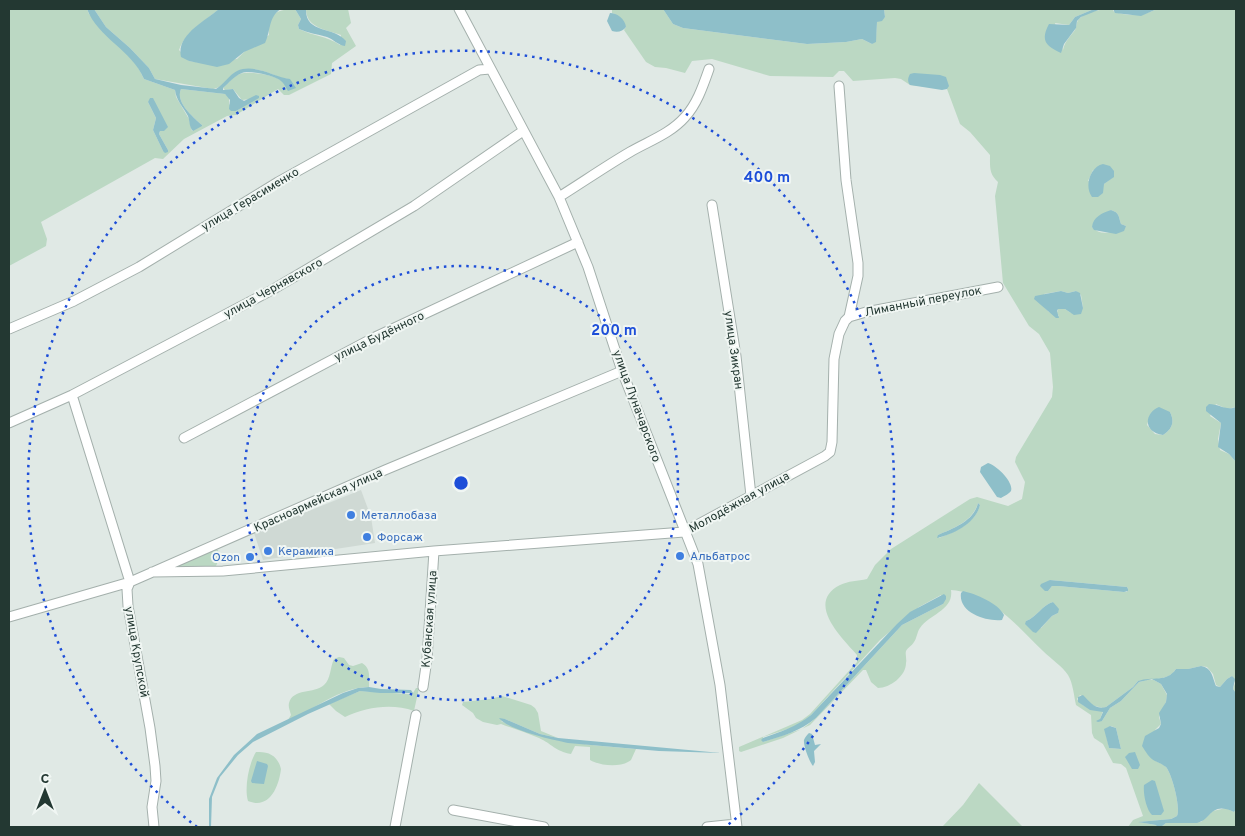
<svg xmlns="http://www.w3.org/2000/svg" width="1245" height="836" viewBox="0 0 1245 836" font-family="Overpass,sans-serif">
  <style>
    .built { fill: #cfd9d4 }
    .green { fill: #bbd8c3; fill-rule: evenodd }
    .water { fill: #8ebfc9 }
    .lines { fill: none; stroke-linecap: round; stroke-linejoin: round }
    .street-casing { stroke: #a4b0ac; stroke-width: 11 }
    .street { stroke: #fff; stroke-width: 9 }
    .ring { fill: none; stroke: #1d4ed8; stroke-width: 2.5; stroke-dasharray: 2.5 5 }
    .shop-dot { fill: #3f7fe0; stroke: #f0f6f3; stroke-width: 2 }
    .labels { text-anchor: middle; stroke-width: 4; stroke-linejoin: round; paint-order: stroke }
    .street-label { font-size: 12px; fill: #233832; stroke: #f0f6f3 }
    .shop-label { font-size: 12px; fill: #366cbe; stroke: #f0f6f3; text-anchor: start }
    .centre { fill: #1d4ed8; stroke: #f0f6f3; stroke-width: 2.5 }
    .ring-label { font-size: 15px; text-anchor: middle; font-weight: bold; fill: #1d4ed8; stroke: #f0f6f3; stroke-width: 4; stroke-linejoin: round; paint-order: stroke }
  </style>
  <rect width="100%" height="100%" fill="#e0e9e5"/>
  <path class="built" d="M361,490L371,517L375,543L263,560L254,533Z"/>
  <path class="green" d="M9,9H87L89,14L137,65L144,79L175,90L176,97L189,119L192,131L202,125C193,117 175,102 181,89L225,94L229,97V104L236,111L242,107L250,99L242,100L233,89L225,90L223,88C239,72 239,71 262,74C269,75 276,77 282,81L288,78L284,79C269,73 246,62 232,75C226,81 221,88 213,89L155,79L149,68L130,48L106,27L94,9H219C204,22 186,31 179,50L189,61L202,63L237,59L244,52L269,35C267,14 277,9 295,9L301,19L298,25L299,29C313,36 327,36 340,45L341,35C327,30 306,28 306,9H348L351,23L346,28L356,46L332,63L331,74L289,95H284L278,89L236,115L227,116L184,139L163,159L155,158L41,222L47,239L46,246L9,266ZM153,99C157,109 164,125 159,134L168,150L163,151L153,130L156,118L148,102Z
    M612,9H663L673,24L683,28L807,44L846,42L862,39L872,44L876,38L877,22L885,17L884,9H1094L1075,17L1069,25L1055,23L1063,50C1065,41 1070,37 1075,30C1077,26 1076,22 1079,19C1087,11 1103,9 1113,9V11C1127,17 1144,16 1157,9H1236V407L1227,409L1216,404L1210,416L1221,423L1218,439L1220,450L1229,454L1236,462V693L1233,689L1235,683L1232,676L1227,679L1220,687L1216,685L1213,674L1207,667L1201,666L1188,669H1176C1168,681 1152,679 1138,681L1133,687L1106,707L1103,708L1091,705L1087,700L1080,695L1077,699C1084,709 1092,708 1103,711L1100,719L1102,721L1110,708L1121,701L1139,682L1152,679L1161,684L1167,695L1166,702L1159,717L1161,724L1155,730L1156,761C1159,763 1163,764 1166,767C1172,774 1181,808 1177,816L1171,819L1139,822L1156,825L1157,827H1128L1133,820L1143,816L1126,768L1121,764L1113,763L1103,744L1094,738L1092,733L1091,715L1076,705C1074,696 1073,683 1068,675C1062,666 1051,659 1043,651C1016,625 991,593 951,590C954,610 930,614 920,628C917,632 917,638 914,642C912,646 908,647 906,651C905,655 907,659 906,663C906,676 890,688 878,688L871,682L866,670H863L810,725L783,738L741,752L739,751V747L802,720L810,714L857,662V655C842,638 805,603 840,585C848,581 858,581 867,579L875,565L891,549L970,499L977,497L1008,506L1022,499L1025,482L1015,462L1016,457L1052,397L1053,387L1050,353L1039,334L1029,326L1003,283L995,196L998,182C989,174 990,167 990,155L970,132L960,124L947,89L910,85L901,79L895,78L853,81L844,71H839L833,77L770,76L712,59L692,61L685,73L666,68L655,67L646,62L624,30L626,27L615,14L612,13ZM1093,170L1113,177L1104,184L1088,181ZM1111,210C1120,213 1118,216 1121,224L1126,226C1114,231 1102,238 1092,227ZM1061,291L1068,293L1076,291L1081,295L1083,308L1071,313L1065,309H1058L1057,313L1059,316L1049,312L1044,307V294ZM1170,412C1175,422 1172,429 1163,435L1155,434L1147,425L1150,415ZM978,503L980,505C975,524 956,531 939,538L938,535C954,528 973,521 978,503ZM1050,580L1127,587L1128,589L1127,592H1124L1058,586H1052L1048,591ZM941,595L943,604L902,625L816,718L802,729L763,742V737L791,728L802,723L811,715L880,640L919,607ZM1053,602L1058,613L1052,616L1041,628L1026,621C1037,617 1042,605 1053,602ZM1111,726L1116,728L1121,749L1109,748L1105,729Z
    M213,549L218,550L220,557L216,566L174,568V566Z
    M339,657L344,658L349,665L353,666L362,663C371,668 369,677 369,687C340,687 314,710 288,720L291,715C290,711 288,707 289,703C293,688 314,694 324,685C331,679 330,667 334,659Z
    M416,688H419L414,711C392,703 366,707 345,717L336,711L329,704L360,691L409,694L413,693Z
    M502,696L531,705L535,708L538,713L541,731L558,738L540,734L505,719L501,721C547,742 586,745 636,749L631,760C622,768 600,766 590,760V747L575,746L571,754C555,751 552,744 539,738C527,733 514,729 501,724L497,725L483,722L476,718L473,713L462,705L463,702L490,699Z
    M256,752C269,751 278,756 281,769C279,786 270,810 248,801C244,788 249,763 256,752Z
    M979,783L1023,827H942L963,805Z
    M1226,808L1234,812L1236,809V827H1161L1166,823L1201,822L1213,811Z"/>
  <path class="water" d="M87,9H94L106,27L130,48L149,68L155,79L181,85L216,89C224,84 229,75 237,71C254,63 274,77 290,79L296,88L288,91C286,88 284,83 281,81C275,75 249,70 242,73C234,76 229,83 223,88V90L233,89L239,98L244,101L256,95L259,96V98L236,111H231L229,109L230,100L225,94L181,89C175,102 193,117 202,125V126L193,131C189,127 190,122 188,116C183,107 176,100 175,90L144,79C132,50 98,38 87,9Z
    M219,9H281C268,17 271,31 265,43L244,52L229,64L217,67L189,61L181,57C176,35 205,21 219,9Z
    M295,9H306C305,34 334,26 346,41L345,46C338,45 333,39 327,37C317,34 308,33 299,29L298,25L301,19Z
    M663,9H884L885,17L882,21L877,22L876,42L872,44L862,39L846,42L807,44L683,28L673,24Z
    M1094,9H1101L1081,17L1077,21L1076,28L1064,44L1061,53C1046,46 1040,41 1049,24L1069,25L1075,17Z
    M1113,9H1157L1141,16L1115,13Z
    M610,13C617,13 625,19 626,27C623,31 618,33 612,31L607,21Z
    M914,73L940,75L946,77L949,86L947,89L942,90L910,85C907,81 908,78 910,74Z
    M150,98H153L168,127L164,131H160L159,134L168,150V152L165,153L163,151L153,130L156,118L148,102Z
    M1103,164L1110,166L1114,171V177L1104,184L1103,193L1098,197H1092C1084,186 1090,167 1103,164Z
    M1111,210C1120,213 1118,216 1121,224L1126,226L1124,231L1116,234L1094,230L1092,227C1093,217 1102,213 1111,210Z
    M1061,291L1068,293L1076,291L1080,293L1083,308L1081,314L1074,315L1065,309H1058L1057,311L1059,318H1056L1034,299L1035,296Z
    M1209,404C1219,404 1226,411 1236,407V462L1229,454L1218,447L1221,423L1206,411V407Z
    M1159,407L1170,412C1175,422 1172,429 1163,435C1144,433 1143,414 1159,407Z
    M988,463C996,465 1014,482 1011,491C1009,494 1004,496 1001,498L997,497L980,472L981,467Z
    M978,503L980,505C976,523 954,534 937,538L938,535C954,528 974,521 978,503Z
    M1050,580L1127,587L1128,589V591L1124,592L1058,586H1052L1048,591H1045L1040,586L1041,584Z
    M963,591C976,594 998,603 1004,615L1002,620C987,622 958,613 961,593Z
    M944,594L946,596V599L943,604L902,625L816,718C800,731 783,736 763,742L761,740L763,738C780,732 796,727 811,715L897,624L910,612Z
    M1053,602L1059,609L1058,613L1052,616L1036,633L1033,632L1025,624L1026,621C1037,617 1042,605 1053,602Z
    M1201,666C1212,668 1212,676 1216,686L1220,687L1227,679L1232,676L1235,679L1233,689L1236,693V809L1234,812C1210,801 1212,820 1197,823H1166L1161,827H1157L1156,825L1138,822L1171,819L1177,816C1181,808 1172,774 1166,767C1162,764 1159,763 1155,761C1149,758 1146,752 1142,746L1145,736L1159,728L1161,724L1159,713L1166,702L1167,694L1161,684L1152,679L1139,682L1121,701L1110,708L1102,721L1098,722L1096,721L1100,719L1103,712L1090,710L1078,702V697L1083,695C1090,702 1095,710 1106,707L1133,687L1138,681C1153,676 1166,683 1176,669H1188Z
    M369,687L381,689L411,690L413,693H380L360,691L308,714L253,742L238,755L220,777L212,797L211,827H209V799L217,778L234,755L257,734L343,693L358,688Z
    M499,718L505,719L540,734L558,738L721,753L659,751L568,743C553,740 508,730 499,718Z
    M1110,726L1116,728L1121,749L1109,748L1104,729Z
    M809,733L812,734L815,745L821,744L814,751L815,762L813,766C810,763 803,745 804,740C805,737 807,735 809,733Z
    M1135,752L1140,765L1138,769H1132L1125,757L1129,753Z
    M257,761L267,764L268,766L264,784L252,783L251,781Z
    M1152,780L1155,781L1164,811L1161,815H1152C1146,809 1143,793 1144,785Z"/>
  <g class="lines">
    <defs>
      <path id="street" d="M459,9L559,197L588,267L622,371L698,564L720,685L737,827
        M559,197C583,182 606,166 630,152C649,141 670,134 685,117C697,104 703,86 709,69
        M712,205L736,356L751,496
        M849,317L866,312L998,287
        M9,329L74,301L139,267L278,182L479,70L490,69
        M72,395L130,582L127,589L128,606L150,728L155,766L156,781L152,807L154,827
        M9,423L72,395L272,290L414,206L523,131
        M184,438L375,337L578,242
        M152,572L223,571L434,551L684,532L825,456L830,452L832,442L834,359L839,334L845,321L849,317L858,276V263L846,180L839,86
        M9,617L130,582L385,470L622,371
        M423,687L427,659L434,551
        M453,810L544,827
        M395,827L416,715
        M707,827L736,824"/>
    </defs>
    <use href="#street" class="street-casing"/>
    <use href="#street" class="street"/>
  </g>
  <g class="ring">
    <circle cx="461" cy="483" r="217"/>
    <path d="M197 827A433 433 0 1 1 725 827"/>
  </g>
  <g class="shop-dot">
    <circle cx="351" cy="515" r="5"/>
    <circle cx="367" cy="537" r="5"/>
    <circle cx="268" cy="551" r="5"/>
    <circle cx="680" cy="556" r="5"/>
    <circle cx="250" cy="557" r="5"/>
  </g>
  <g class="labels">
    <g class="street-label">
      <text transform="translate(250 199) rotate(-31)" y="4">улица Герасименко</text>
      <text transform="translate(273 288) rotate(-29)" y="4">улица Чернявского</text>
      <text transform="translate(923 301) rotate(-11)" y="4">Лиманный переулок</text>
      <text transform="translate(379 336) rotate(-26)" y="4">улица Будённого</text>
      <text transform="translate(734 350) rotate(82)" y="4">улица Зикран</text>
      <text transform="translate(637 406) rotate(70)" y="4">улица Луначарского</text>
      <text transform="translate(318 500) rotate(-24)" y="4">Красноармейская улица</text>
      <text transform="translate(739 502) rotate(-29)" y="4">Молодёжная улица</text>
      <text transform="translate(429 619) rotate(-86)" y="4">Кубанская улица</text>
      <text transform="translate(137 652) rotate(80)" y="4">улица Крупской</text>
    </g>
    <g class="shop-label">
      <text x="361" y="519">Металлобаза</text>
      <text x="377" y="541">Форсаж</text>
      <text x="278" y="555">Керамика</text>
      <text x="690" y="560">Альбатрос</text>
      <text x="240" y="561" text-anchor="end">Ozon</text>
    </g>
  </g>
  <circle cx="461" cy="483" r="8" class="centre"/>
  <g class="ring-label">
    <text x="767" y="182">400 m</text>
    <text x="614" y="335">200 m</text>
  </g>
  <rect width="1245" height="836" fill="none" stroke="#233832" stroke-width="20"/>
  <g transform="translate(45 791)" stroke="#f0f6f3" stroke-width="4" paint-order="stroke">
  <path d="M0-4L9 19L0 12L-9 19Z" fill="#233832"/>
  <text y="-8" font-size="14" font-weight="bold" text-anchor="middle" fill="#233832">С</text>
  </g>
</svg>
